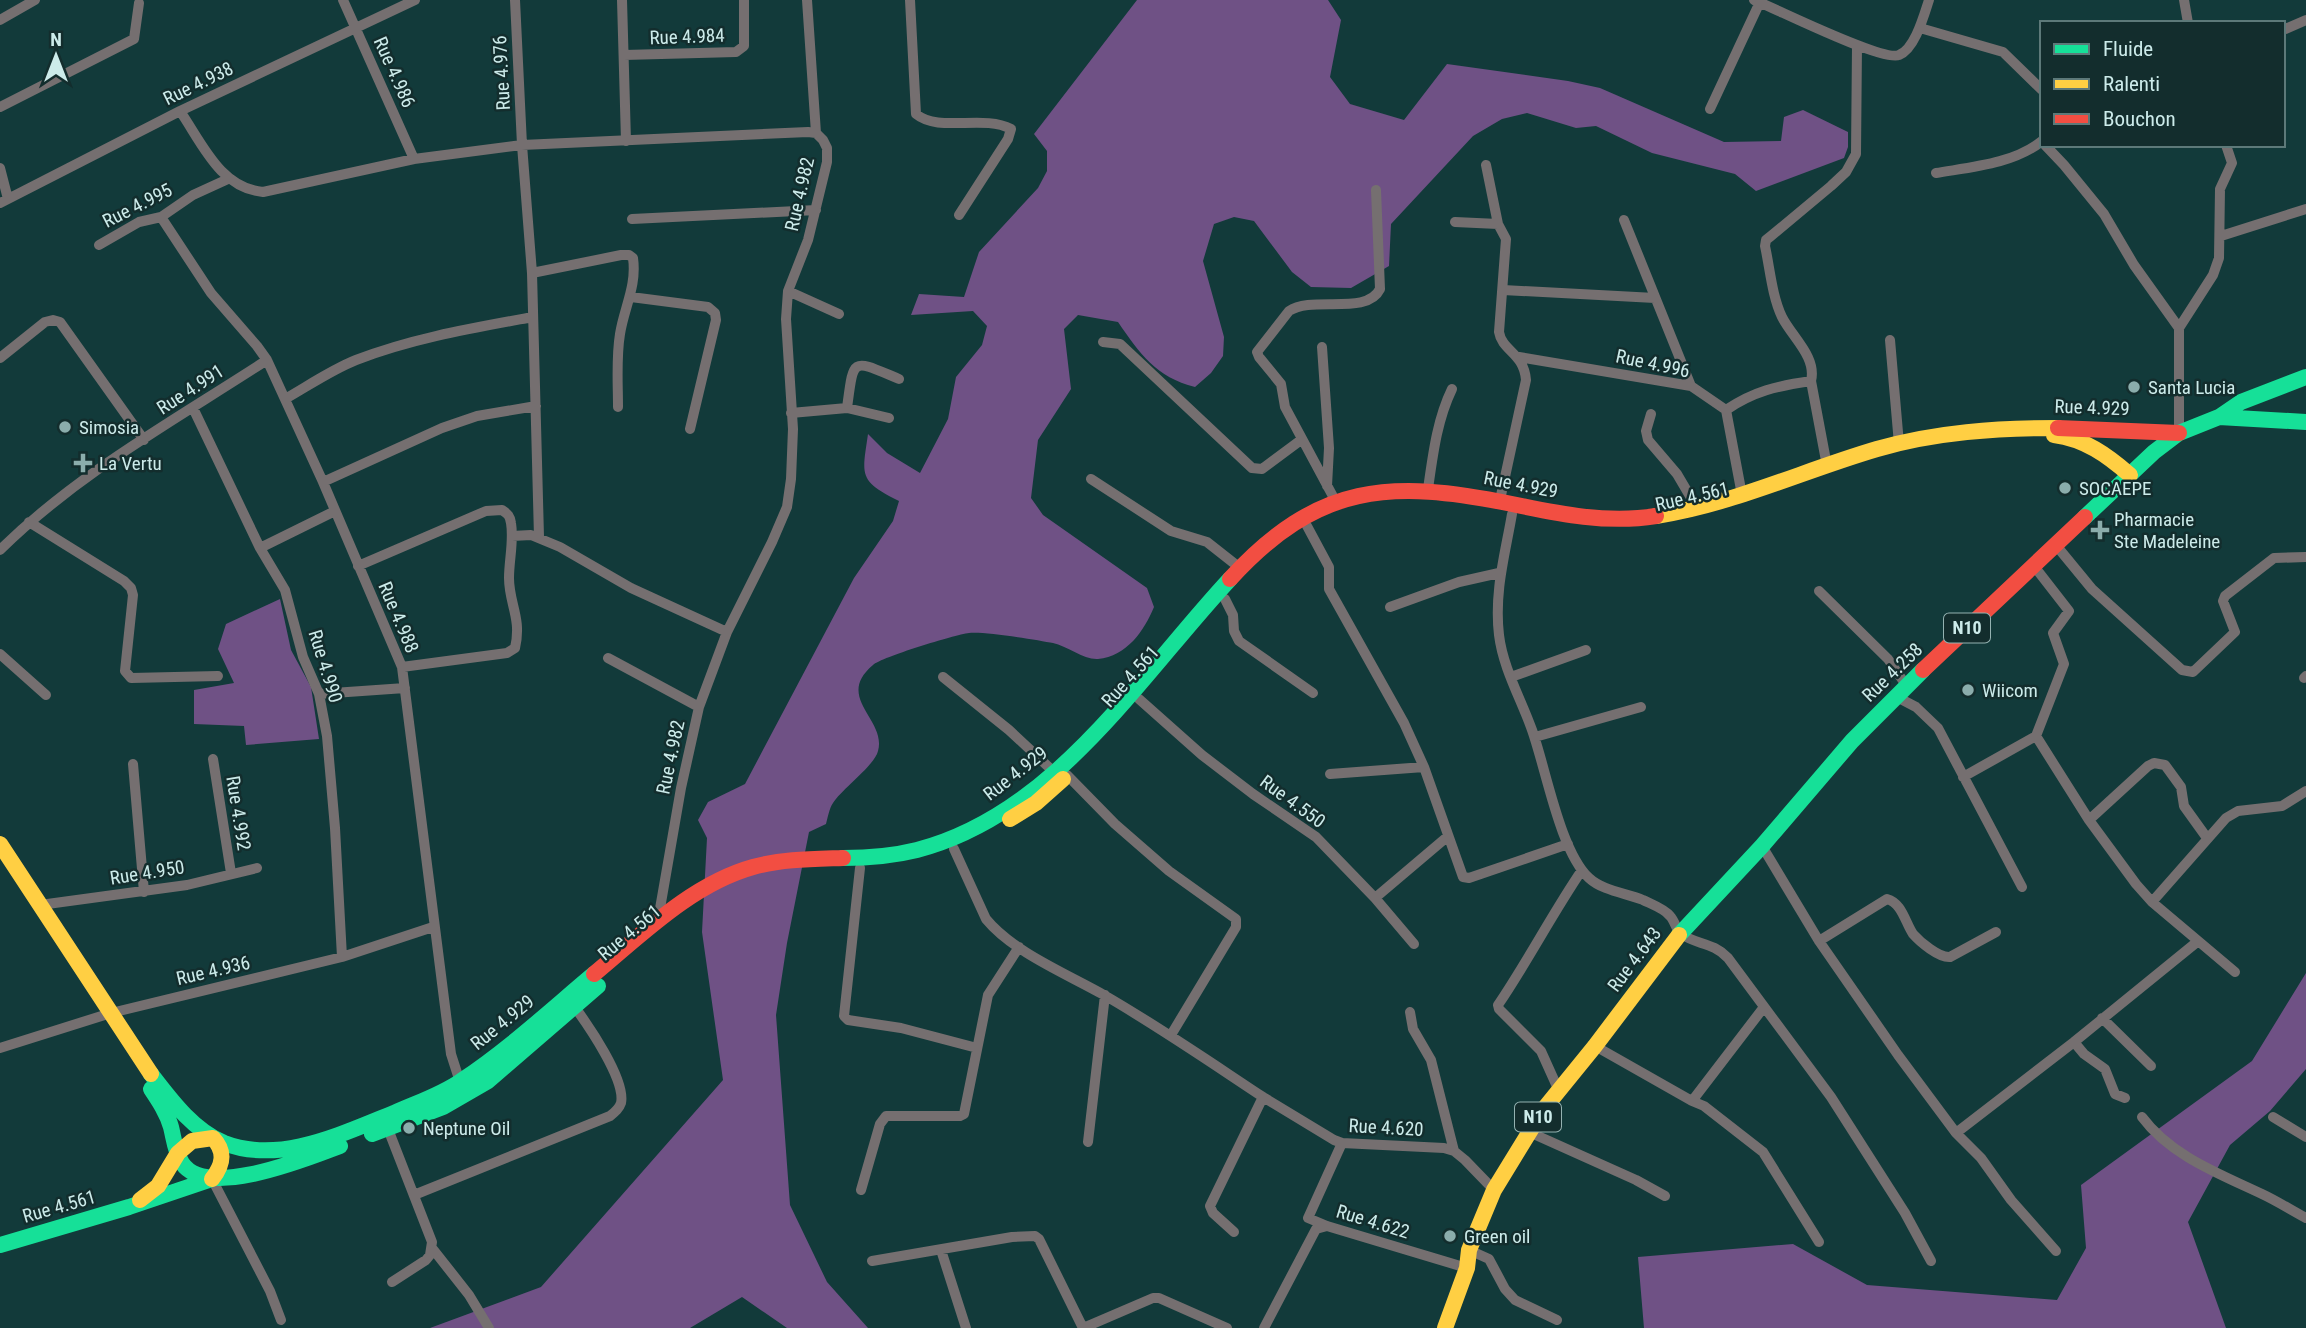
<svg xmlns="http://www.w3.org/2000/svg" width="2306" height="1328" viewBox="0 0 2306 1328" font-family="'Roboto Condensed',sans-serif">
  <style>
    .green { fill: #6f5185 }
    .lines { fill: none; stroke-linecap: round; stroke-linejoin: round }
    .street { stroke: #756f70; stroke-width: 10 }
    .fast { stroke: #16e098; stroke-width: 16 }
    .slow { stroke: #ffcf43; stroke-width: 16 }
    .jam { stroke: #f24e42; stroke-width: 16 }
    .poi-dot { fill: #8badac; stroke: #132d2d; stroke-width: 2.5 }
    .labels { text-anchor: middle; stroke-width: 5; stroke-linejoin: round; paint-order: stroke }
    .shield { fill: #132d2d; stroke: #94b2b1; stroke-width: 2 }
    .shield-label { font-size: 18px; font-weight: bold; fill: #ccebea }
    .street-label { font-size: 19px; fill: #ccebea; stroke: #132d2d }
    .poi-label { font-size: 19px; fill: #ccebea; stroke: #132d2d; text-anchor: start }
  </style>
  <rect width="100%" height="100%" fill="#123a3a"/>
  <path class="green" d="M1137,0H1328L1341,20L1330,77L1350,104L1404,120L1447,64L1568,81L1600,88L1724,142L1781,141L1784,117L1803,110L1848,132V147L1844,158L1756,191L1735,174L1652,153L1596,126L1576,128L1527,113L1502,119L1473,136L1391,224L1389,266L1351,288L1311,287L1292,272L1254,221L1234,217L1214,224L1203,261L1224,337L1223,356L1211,373L1195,387C1156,377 1140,354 1118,322L1078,315L1064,329L1071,389L1038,440L1031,498L1043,515L1147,588L1154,607C1144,631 1127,656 1098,659C1084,660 1067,646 1053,643C1038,640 982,631 969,633C954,635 882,657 873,665C834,698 887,719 878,751C875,765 842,789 833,803C829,809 828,817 826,824L809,832L787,943L776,1015L790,1205L827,1282L868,1328H787L742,1297L690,1328H430L541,1287L723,1080L702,932L707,838L698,820L708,802L745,784L854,578L893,521L899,501C858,480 862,476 868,434L887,453L920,473L948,419L956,377L982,345L987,326L973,311L911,315L919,294L964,297L979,252L1038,188L1047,171V151L1034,134Z
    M280,599L291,650L311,687L319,739L246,745L244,726L194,724V690L234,683L218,649L226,624Z
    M2306,973V1069L2270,1111L2230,1145L2188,1222L2226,1328H1644L1638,1257L1793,1244L1867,1285L2057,1300L2086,1248L2081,1185L2252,1061Z"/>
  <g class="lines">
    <path class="street" d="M343,0L414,159
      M515,0L522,145L532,273L539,537
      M622,0L626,141
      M807,0L816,133
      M910,0L916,114C939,133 983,114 1011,129L1008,139L959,215
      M1754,0C1777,9 1882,62 1899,55C1915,49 1924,15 1929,0
      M2184,0L2188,23
      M0,20L35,0
      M1920,28L2003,52L2042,90
      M2283,30L2306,20
      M624,55L736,52L744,46V0
      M0,107L130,41L134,39L139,3
      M1710,109L1760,2
      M180,111C202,143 220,188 263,192L414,159L522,145L808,132L816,133L823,140L827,148V162L808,240L788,291L786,319L793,429L791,479L787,507L772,542L727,632L699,707L681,788L658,920
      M2045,145L2064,165L2104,214L2134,265L2179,328
      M1486,165L1498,224
      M0,168L8,199
      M1936,173C1971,167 2013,164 2042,141
      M0,203L180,111L415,0
      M161,217L211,293L257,346L267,360L323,482L402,667L451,1054L460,1082
      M632,219L816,210
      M1624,220L1691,386
      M1455,222L1498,224L1506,239L1499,332C1502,351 1524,353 1526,380L1500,500
      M2221,236L2306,209
      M99,245L139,222L161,217L193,195L228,179
      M532,273L621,255H629L633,258C637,286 624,308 620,334C616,358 618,383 618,407
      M1503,290L1655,298
      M788,291L839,314
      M631,297L708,307L715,313L716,320L690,429
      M1890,340L1899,444
      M1103,342L1120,344L1252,468L1262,469L1301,440
      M1322,347L1329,448L1327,486
      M1519,357L1691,386L1726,410C1754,391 1777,386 1811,381
      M0,358L45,322L53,320L60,322L144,440
      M285,399C308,386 331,370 356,360C413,338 473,328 533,317
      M193,408L260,548L285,590L303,657L319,694L327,736L335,828L342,957
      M847,408C854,356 851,359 899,379
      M1726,410L1742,495
      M791,413L847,408L889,418
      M1651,414L1646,431L1648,440L1677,474L1697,508
      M2179,433V328L2213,275L2219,258L2220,189L2232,163L2226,145
      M1827,466L1811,381C1817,357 1792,337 1782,317C1772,296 1770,269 1765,246L1766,240L1771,236L1831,186L1846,172L1856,154L1857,45
      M1091,479L1171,531L1207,542L1240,568
      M323,482L442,428L477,416L536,406
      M1428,489C1433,454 1437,420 1452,389
      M1336,502L1285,407L1281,384L1259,357L1257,352L1289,311C1312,295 1367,316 1380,289L1376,190
      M1512,514C1505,555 1494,592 1499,635C1503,668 1521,699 1532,730C1546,769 1560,851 1589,878C1603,891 1626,893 1643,900C1651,904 1665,909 1670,916C1675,921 1676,930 1681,934C1697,945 1713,942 1728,958L1831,1097L1905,1213L1931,1261
      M29,522L124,581L131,588L133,595L125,671L131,678L218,676
      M1307,526L1329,567V589L1404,723L1424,767L1463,877L1469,878L1568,844
      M512,536L531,535L560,547L631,588L727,632
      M2055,544L2092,589L2182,670L2193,672L2235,632L2223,601L2225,596L2274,558L2306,557
      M260,548L335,511
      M0,550C78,473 175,420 267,360
      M358,566L486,511L502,510C508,514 510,516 511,523C514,541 509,560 509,578C509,604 522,618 515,648L507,653L402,667
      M2034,566L2069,611L2053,633L2064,664L2036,736
      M1819,591L1888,659L1906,685
      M1225,599L1233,615L1234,631L1239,641L1313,693
      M1390,607L1459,582L1499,573
      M0,654L46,695
      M608,658L699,707
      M943,677L1009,730L1054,772
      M1511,677L1586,650
      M2304,678L2306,676
      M319,694L405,688
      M1895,696L1916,707L1938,728L2022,887
      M1139,699L1202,755L1253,794L1316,837L1375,898L1414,944
      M1535,737L1641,707
      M213,759L231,873
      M133,764L144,892
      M1330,774L1424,767
      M1067,775L1115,824L1169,871L1236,919V927L1171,1035
      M1963,777L2036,736L2089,820L2136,884L2152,902L2235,972
      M2089,820L2148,766L2154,763L2165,765L2181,787L2184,806L2207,838
      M1762,846L1819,941L1898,1055L1956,1133L1981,1158L2011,1200L2056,1251
      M954,849L986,919C1013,952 1067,974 1104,995C1158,1026 1210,1062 1263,1097
      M860,868L844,1016L848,1020L901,1028L977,1048
      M1375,898L1447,837
      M2152,902L2226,818L2238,811L2282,806L2306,791
      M40,905L187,885L257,868
      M1819,941L1887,899C1902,903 1905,922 1913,934C1920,942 1939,958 1950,957L1996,932
      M1410,1012L1413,1029L1431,1060L1454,1151
      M2102,1018L2151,1066
      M2074,1042L2084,1054L2105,1069L2115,1094L2125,1098
      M1595,1046L1692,1101L1764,1007
      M0,1048L111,1013L342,957L433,927
      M1559,1091L1541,1051L1499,1009L1498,1005C1528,961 1552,914 1582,870
      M1692,1101L1704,1106L1763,1152L1819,1242
      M2142,1117C2171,1156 2220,1174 2262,1194C2277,1201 2291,1210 2306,1218
      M2273,1117L2306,1137
      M388,1129L432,1242L430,1255L426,1260L392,1282
      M1529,1132L1636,1180L1665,1196
      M1956,1133L2074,1042L2197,942
      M1088,1142L1105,995
      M1342,1143L1308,1218L1327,1226L1467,1268
      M212,1179L270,1291L281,1320
      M861,1190L880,1124L886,1116H960L964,1114L988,995L1019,947
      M414,1195L610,1116C615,1112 619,1109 621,1103C626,1080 588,1025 574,1006
      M1234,1232L1213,1213L1210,1206L1263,1097L1334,1140L1342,1143L1444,1148L1454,1151L1465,1160L1494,1190
      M432,1248L469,1295L489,1328
      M941,1250L966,1328
      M1469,1250L1489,1259L1505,1289L1515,1300L1557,1320
      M872,1261L1012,1237L1035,1236L1039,1239L1083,1328
      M1083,1328L1153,1298H1159L1227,1328
      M1264,1328L1316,1229L1327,1226"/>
    <path class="fast" d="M2219,417L2241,402L2306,377
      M2085,517L2154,452L2179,433L2219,417L2306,422
      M843,858C868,858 893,856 917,850C1055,814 1138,678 1230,579
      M1679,935L1762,846L1852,741L1923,670
      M151,1074C171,1100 193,1130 224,1143C280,1165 343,1133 394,1113C416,1103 441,1095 461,1081C508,1050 551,1010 594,974
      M151,1089C159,1101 167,1113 171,1127C174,1139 175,1152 182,1163C206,1200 308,1158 340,1146
      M372,1134L443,1107L488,1081L598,986
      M0,1245L129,1207L212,1179"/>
    <path class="slow" d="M2054,435C2085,439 2107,455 2130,475
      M1656,516C1733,504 1802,471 1877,449C1936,432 1997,428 2058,428
      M1010,819L1036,803L1063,779
      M0,844L151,1074
      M178,1153L192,1141L213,1138C226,1152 223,1165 212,1179
      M140,1200L158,1186L178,1153
      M1445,1328L1467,1268L1469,1250L1494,1190L1543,1110L1595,1046L1679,935"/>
    <path class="jam" d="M2058,428L2179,433
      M1230,579C1318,483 1390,479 1512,504C1559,514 1608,524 1656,516
      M1923,670L2085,517
      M594,974C641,935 692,884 753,867C782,859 813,859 843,858"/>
  </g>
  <g class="poi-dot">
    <circle cx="2134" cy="387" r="7"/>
    <circle cx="65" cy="427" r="7"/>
    <path d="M79.5 452.5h7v7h7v7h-7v7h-7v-7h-7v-7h7z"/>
    <circle cx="2065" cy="488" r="7"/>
    <path d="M2096.5 519.5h7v7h7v7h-7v7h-7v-7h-7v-7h7z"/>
    <circle cx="1968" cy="690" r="7"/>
    <circle cx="409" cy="1128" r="7"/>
    <circle cx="1450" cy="1236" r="7"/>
  </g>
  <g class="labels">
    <g class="shield">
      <rect x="1944" y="613.5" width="46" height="29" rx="5"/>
      <rect x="1515" y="1102.5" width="46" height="29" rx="5"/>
    </g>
    <g class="shield-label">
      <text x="1967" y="634">N10</text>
      <text x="1538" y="1123">N10</text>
    </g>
    <g class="street-label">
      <text transform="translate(687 36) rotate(-2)" y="7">Rue 4.984</text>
      <text transform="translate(395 72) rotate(66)" y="7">Rue 4.986</text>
      <text transform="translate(501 73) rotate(-93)" y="7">Rue 4.976</text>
      <text transform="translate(198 83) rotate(-26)" y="7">Rue 4.938</text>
      <text transform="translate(799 194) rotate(-77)" y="7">Rue 4.982</text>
      <text transform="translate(137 205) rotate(-27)" y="7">Rue 4.995</text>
      <text transform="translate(1653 363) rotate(12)" y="7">Rue 4.996</text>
      <text transform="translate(190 389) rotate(-33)" y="7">Rue 4.991</text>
      <text transform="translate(2092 407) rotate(2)" y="7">Rue 4.929</text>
      <text transform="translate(1521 484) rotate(11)" y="7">Rue 4.929</text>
      <text transform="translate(1692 496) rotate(-13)" y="7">Rue 4.561</text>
      <text transform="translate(399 617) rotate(67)" y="7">Rue 4.988</text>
      <text transform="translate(326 666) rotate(73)" y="7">Rue 4.990</text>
      <text transform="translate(1892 672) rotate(-44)" y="7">Rue 4.258</text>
      <text transform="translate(1130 676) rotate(-48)" y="7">Rue 4.561</text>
      <text transform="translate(670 757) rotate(-78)" y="7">Rue 4.982</text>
      <text transform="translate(1015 773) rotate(-38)" y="7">Rue 4.929</text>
      <text transform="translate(1293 801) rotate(36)" y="7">Rue 4.550</text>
      <text transform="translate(239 813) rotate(81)" y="7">Rue 4.992</text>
      <text transform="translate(147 872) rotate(-9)" y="7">Rue 4.950</text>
      <text transform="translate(629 932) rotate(-40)" y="7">Rue 4.561</text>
      <text transform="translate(1634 959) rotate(-53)" y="7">Rue 4.643</text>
      <text transform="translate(213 970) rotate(-13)" y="7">Rue 4.936</text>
      <text transform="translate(502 1022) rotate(-39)" y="7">Rue 4.929</text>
      <text transform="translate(1386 1127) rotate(3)" y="7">Rue 4.620</text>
      <text transform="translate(59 1206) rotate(-16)" y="7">Rue 4.561</text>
      <text transform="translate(1373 1221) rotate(17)" y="7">Rue 4.622</text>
    </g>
    <g class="poi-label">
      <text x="2148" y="394">Santa Lucia</text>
      <text x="79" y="434">Simosia</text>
      <text x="99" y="470">La Vertu</text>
      <text x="2079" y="495">SOCAEPE</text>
      <text x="2114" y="526">Pharmacie<tspan x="2114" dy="22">Ste Madeleine</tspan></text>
      <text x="1982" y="697">Wiicom</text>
      <text x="423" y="1135">Neptune Oil</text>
      <text x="1464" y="1243">Green oil</text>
    </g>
  </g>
  <rect x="2040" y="21" width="245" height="126" fill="#132d2d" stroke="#5d7979" stroke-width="2"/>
  <rect x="2054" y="44" width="35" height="10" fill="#16e098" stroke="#5d7979" stroke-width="2"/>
  <text x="2103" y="56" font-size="21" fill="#ccebea">Fluide</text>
  <rect x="2054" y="79" width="35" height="10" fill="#ffcf43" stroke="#5d7979" stroke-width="2"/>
  <text x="2103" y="91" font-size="21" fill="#ccebea">Ralenti</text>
  <rect x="2054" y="114" width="35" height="10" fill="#f24e42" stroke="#5d7979" stroke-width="2"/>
  <text x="2103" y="126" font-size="21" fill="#ccebea">Bouchon</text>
  <g transform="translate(56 56)" stroke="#132d2d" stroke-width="5" paint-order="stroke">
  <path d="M0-5L12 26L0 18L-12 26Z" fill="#ccebea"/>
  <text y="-10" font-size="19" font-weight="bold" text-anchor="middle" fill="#ccebea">N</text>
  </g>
</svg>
